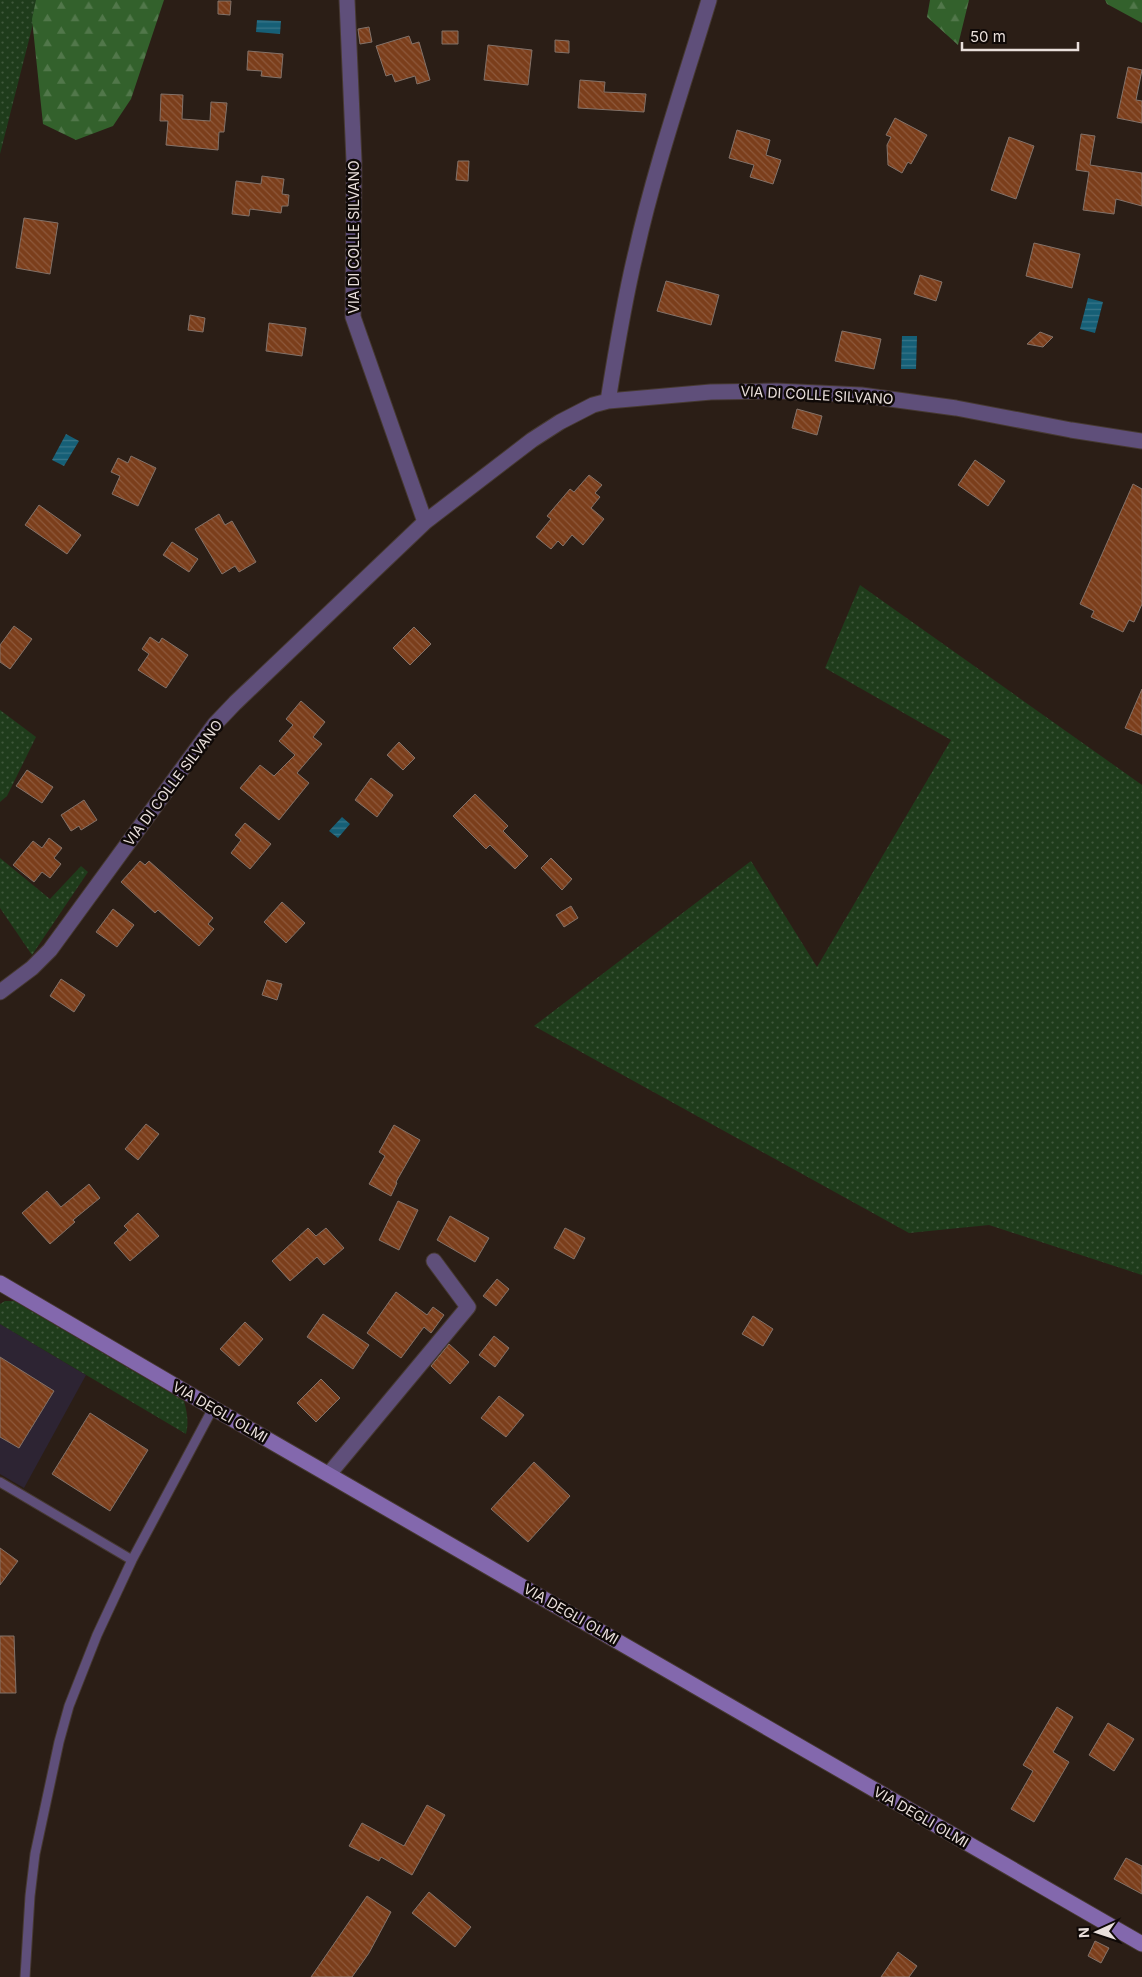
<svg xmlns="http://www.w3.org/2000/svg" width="1142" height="1977" viewBox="0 0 1142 1977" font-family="Inter,sans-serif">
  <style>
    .commercial { fill: #2d2433 }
    .grass { fill: url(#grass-dots) }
    .forest { fill: url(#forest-firs) }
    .water { fill: url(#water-rules) }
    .building { fill: url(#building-back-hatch); stroke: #837269 }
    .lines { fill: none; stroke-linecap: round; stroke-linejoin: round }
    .lane-casing { stroke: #463932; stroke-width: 11 }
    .street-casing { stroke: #463932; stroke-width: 17 }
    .secondary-casing { stroke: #463932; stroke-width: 17 }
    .lane { stroke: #5f4f7a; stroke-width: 9 }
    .street { stroke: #5f4f7a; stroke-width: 15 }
    .secondary { stroke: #8368ad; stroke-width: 15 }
    .labels { text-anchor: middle; stroke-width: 5; stroke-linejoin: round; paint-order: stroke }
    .street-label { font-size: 14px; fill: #e9dfdb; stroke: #0f0907 }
  </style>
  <defs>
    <pattern id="grass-dots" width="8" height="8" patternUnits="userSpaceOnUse" patternTransform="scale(1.25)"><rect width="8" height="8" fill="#1f3c1b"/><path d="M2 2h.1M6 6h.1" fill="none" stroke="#40583c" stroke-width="1.8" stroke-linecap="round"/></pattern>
    <pattern id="forest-firs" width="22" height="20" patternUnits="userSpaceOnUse" patternTransform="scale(1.25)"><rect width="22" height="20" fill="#33612c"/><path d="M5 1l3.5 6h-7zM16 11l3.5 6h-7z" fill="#51774a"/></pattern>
    <pattern id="water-rules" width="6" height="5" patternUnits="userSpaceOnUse" patternTransform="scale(1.25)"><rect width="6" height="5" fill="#165f76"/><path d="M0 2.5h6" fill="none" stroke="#387689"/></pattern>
    <pattern id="building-back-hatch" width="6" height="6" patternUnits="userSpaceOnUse" patternTransform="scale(1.25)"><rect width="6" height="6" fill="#7b3e1b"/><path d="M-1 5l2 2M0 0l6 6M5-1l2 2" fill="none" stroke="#8e593c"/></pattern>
  </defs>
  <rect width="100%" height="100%" fill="#2b1e16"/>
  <path class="commercial" d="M0,1324L86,1375L24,1488L0,1474Z"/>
  <path class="grass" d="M0,0H37L33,24L0,154Z
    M860,585L1142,785V1275L989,1225L909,1233L534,1026L751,861L817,967L951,740L825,668Z
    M0,710L36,737L7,796L0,802Z
    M0,858L50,899L81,866L88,872L32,955L0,908Z
    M5,1301H14L184,1401C187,1412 189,1422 186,1434L0,1324V1304Z"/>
  <path class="forest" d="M36,0H164L131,99L113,126L76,140L43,124L32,19Z
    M930,0H969L958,45L927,17Z
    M1105,0H1142V23L1107,4Z"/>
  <path class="water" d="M257,20L281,21L280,34L256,32Z
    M1088,298L1103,302L1095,333L1080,329Z
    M902,336H917L916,369H901Z
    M66,434L79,441L64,466L52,460Z
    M342,817L350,824L338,838L329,831Z"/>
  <path class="building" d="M218,1H231L230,15L218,14Z
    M369,27L372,42L360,44L358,29Z
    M442,31H458V44H442Z
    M409,36L412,44L419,42L430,80L417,84L415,76L395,82L392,74L386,76L376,46Z
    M555,40L569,41V53L555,52Z
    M488,45L532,50L528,85L484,80Z
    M248,51L283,54L281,78L261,76L262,71L247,70Z
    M1128,67L1142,70L1136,100L1142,101V123L1117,118Z
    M580,80L605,82L604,92L646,94L644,112L578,108Z
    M161,94L183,95L182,119L210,121L211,102L227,103L224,132H219L218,150L166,145L168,121H160Z
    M895,118L927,135L911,164L908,162L902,173L888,165L887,145L891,137L886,135Z
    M737,130L770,140L766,155L781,160L773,184L750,177L754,165L729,158Z
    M1081,134L1095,136L1090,165L1142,173V206L1116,199L1114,214L1083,210L1089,172L1076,170Z
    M1009,137L1034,146L1016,199L991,190Z
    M458,161H469L468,181L456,180Z
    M262,176L284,179L282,194L289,195L288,206H282L281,213L250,209L249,216L232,214L236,181L261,184Z
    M24,218L58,223L50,274L16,268Z
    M1034,243L1080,254L1072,288L1026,276Z
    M920,275L942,282L936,301L914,294Z
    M666,281L719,295L711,325L657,311Z
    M190,315L205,318L203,332L188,330Z
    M269,323L306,328L302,356L266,351Z
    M842,331L881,339L874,369L835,361Z
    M1040,332L1053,337L1043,347L1027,344Z
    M797,409L822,416L817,435L792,428Z
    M131,456L156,468L138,506L112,494L120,476L111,472L118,458L128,463Z
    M975,460L1005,481L988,506L958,485Z
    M589,475L602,485L595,493L600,497L591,508L604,519L583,545L572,535L563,546L558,541L551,549L536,537L551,519L547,516L570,489L574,492Z
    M1133,484L1142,489V604L1134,622L1129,620L1123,632L1091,617L1094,611L1080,604Z
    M39,505L81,535L67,554L25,525Z
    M219,514L225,525L232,521L256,562L239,572L235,566L222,574L195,529Z
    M172,542L198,559L189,572L163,555Z
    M14,626L32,639L10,669L0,662V645Z
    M414,627L431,644L410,665L393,648Z
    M150,637L159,643L162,638L188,655L166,688L138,670L149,654L142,649Z
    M1142,689V735L1125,728Z
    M301,701L325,722L313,737L322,744L297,773L309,783L279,820L240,788L260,765L274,776L295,755L279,741L293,725L286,719Z
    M399,742L415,758L403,770L387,755Z
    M27,770L53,787L42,803L16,786Z
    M371,778L393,795L377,817L355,800Z
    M475,794L508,826L503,831L528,856L515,869L490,845L486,849L453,816Z
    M84,800L97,820L81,830L79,826L71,831L61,815Z
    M245,823L271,844L250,869L231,853L241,840L235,835Z
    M49,838L62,848L54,858L61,864L50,878L42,872L34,882L13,865L33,841L42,848Z
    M551,858L572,879L562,890L541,868Z
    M140,861L145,865L149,861L213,918L208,924L214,929L199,946L158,910L155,913L121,882Z
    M282,902L305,923L286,943L264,922Z
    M571,906L578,918L564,927L556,915Z
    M113,909L134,925L117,947L96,932Z
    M61,979L85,995L74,1012L50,996Z
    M267,980L282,984L277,1000L262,995Z
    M146,1124L159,1134L138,1160L125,1149Z
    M394,1125L420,1140L396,1182L397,1183L391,1196L369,1184L385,1156L379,1152Z
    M89,1184L100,1198L73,1220L75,1222L50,1244L22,1213L47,1191L61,1207Z
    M398,1201L418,1210L399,1250L379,1240Z
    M138,1213L159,1236L130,1261L114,1243L128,1230L124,1226Z
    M450,1216L489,1238L475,1262L437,1240Z
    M308,1228L316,1236L326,1228L344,1248L324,1265L317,1257L290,1281L272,1261Z
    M565,1228L585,1238L574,1259L554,1248Z
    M497,1279L509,1289L496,1306L483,1296Z
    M396,1292L427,1315L433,1307L444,1315L431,1333L424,1327L401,1358L367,1333Z
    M323,1314L369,1345L353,1369L307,1337Z
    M753,1316L773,1329L763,1346L742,1334Z
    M245,1322L263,1339L239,1366L220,1349Z
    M494,1336L509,1348L495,1367L479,1355Z
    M449,1344L469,1362L450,1384L431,1366Z
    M0,1357L54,1391L19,1448L0,1437Z
    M321,1379L340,1398L316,1422L297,1403Z
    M499,1396L524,1415L506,1437L481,1418Z
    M90,1413L148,1450L110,1511L52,1474Z
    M534,1462L570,1496L528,1542L491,1509Z
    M0,1548L18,1561L0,1585Z
    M0,1636H14L16,1693H0Z
    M1057,1707L1073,1717L1053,1752L1069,1762L1034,1822L1011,1809L1033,1771L1023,1765Z
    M1108,1723L1134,1739L1114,1771L1089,1755Z
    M427,1805L445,1815L412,1875L381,1857L379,1861L349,1846L362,1823L404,1846Z
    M1126,1858L1142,1866V1894L1114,1879Z
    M429,1892L471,1927L455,1947L412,1913Z
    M367,1896L391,1912L369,1953L352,1977H311Z
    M1095,1941L1109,1948L1101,1963L1088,1956Z
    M898,1952L917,1966L909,1977H881Z"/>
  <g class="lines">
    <defs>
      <path id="lane" d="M0,1482L132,1560
        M25,1977L30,1896L35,1854L59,1742L69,1706L97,1635L132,1560L213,1408"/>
      <path id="street" d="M347,0L354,161L353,317L425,522
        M608,401C616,351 624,301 636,252C655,167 684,83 709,0
        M0,992L32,968L50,950L215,724L235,703L425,522L532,440L560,422L593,405L608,401L711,392L776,391L861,395L956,408L1071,430L1142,441
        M329,1474L468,1307L434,1261"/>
      <path id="secondary" d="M0,1283L213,1408L1142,1944"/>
    </defs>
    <use href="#lane" class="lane-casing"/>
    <use href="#street" class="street-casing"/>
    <use href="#secondary" class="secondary-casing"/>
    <use href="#lane" class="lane"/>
    <use href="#street" class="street"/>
    <use href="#secondary" class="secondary"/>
  </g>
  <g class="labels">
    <g class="street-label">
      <text transform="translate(354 237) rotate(-90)" y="5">VIA DI COLLE SILVANO</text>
      <text transform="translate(817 395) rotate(3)" y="5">VIA DI COLLE SILVANO</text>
      <text transform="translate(173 783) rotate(-53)" y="5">VIA DI COLLE SILVANO</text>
      <text transform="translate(220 1412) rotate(30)" y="5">VIA DEGLI OLMI</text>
      <text transform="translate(571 1614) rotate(30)" y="5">VIA DEGLI OLMI</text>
      <text transform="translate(921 1817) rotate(30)" y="5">VIA DEGLI OLMI</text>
    </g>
  </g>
  <g transform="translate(1097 1932) rotate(267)" stroke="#0f0907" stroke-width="4" paint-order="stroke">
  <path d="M0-4L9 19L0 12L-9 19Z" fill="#e9dfdb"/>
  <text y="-8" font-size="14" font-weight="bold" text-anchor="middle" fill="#e9dfdb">N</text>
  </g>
  <path d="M962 42v8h116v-8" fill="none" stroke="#e9dfdb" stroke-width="2.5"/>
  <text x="970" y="42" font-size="15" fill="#e9dfdb" stroke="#0f0907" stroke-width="4" paint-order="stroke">50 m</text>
</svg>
